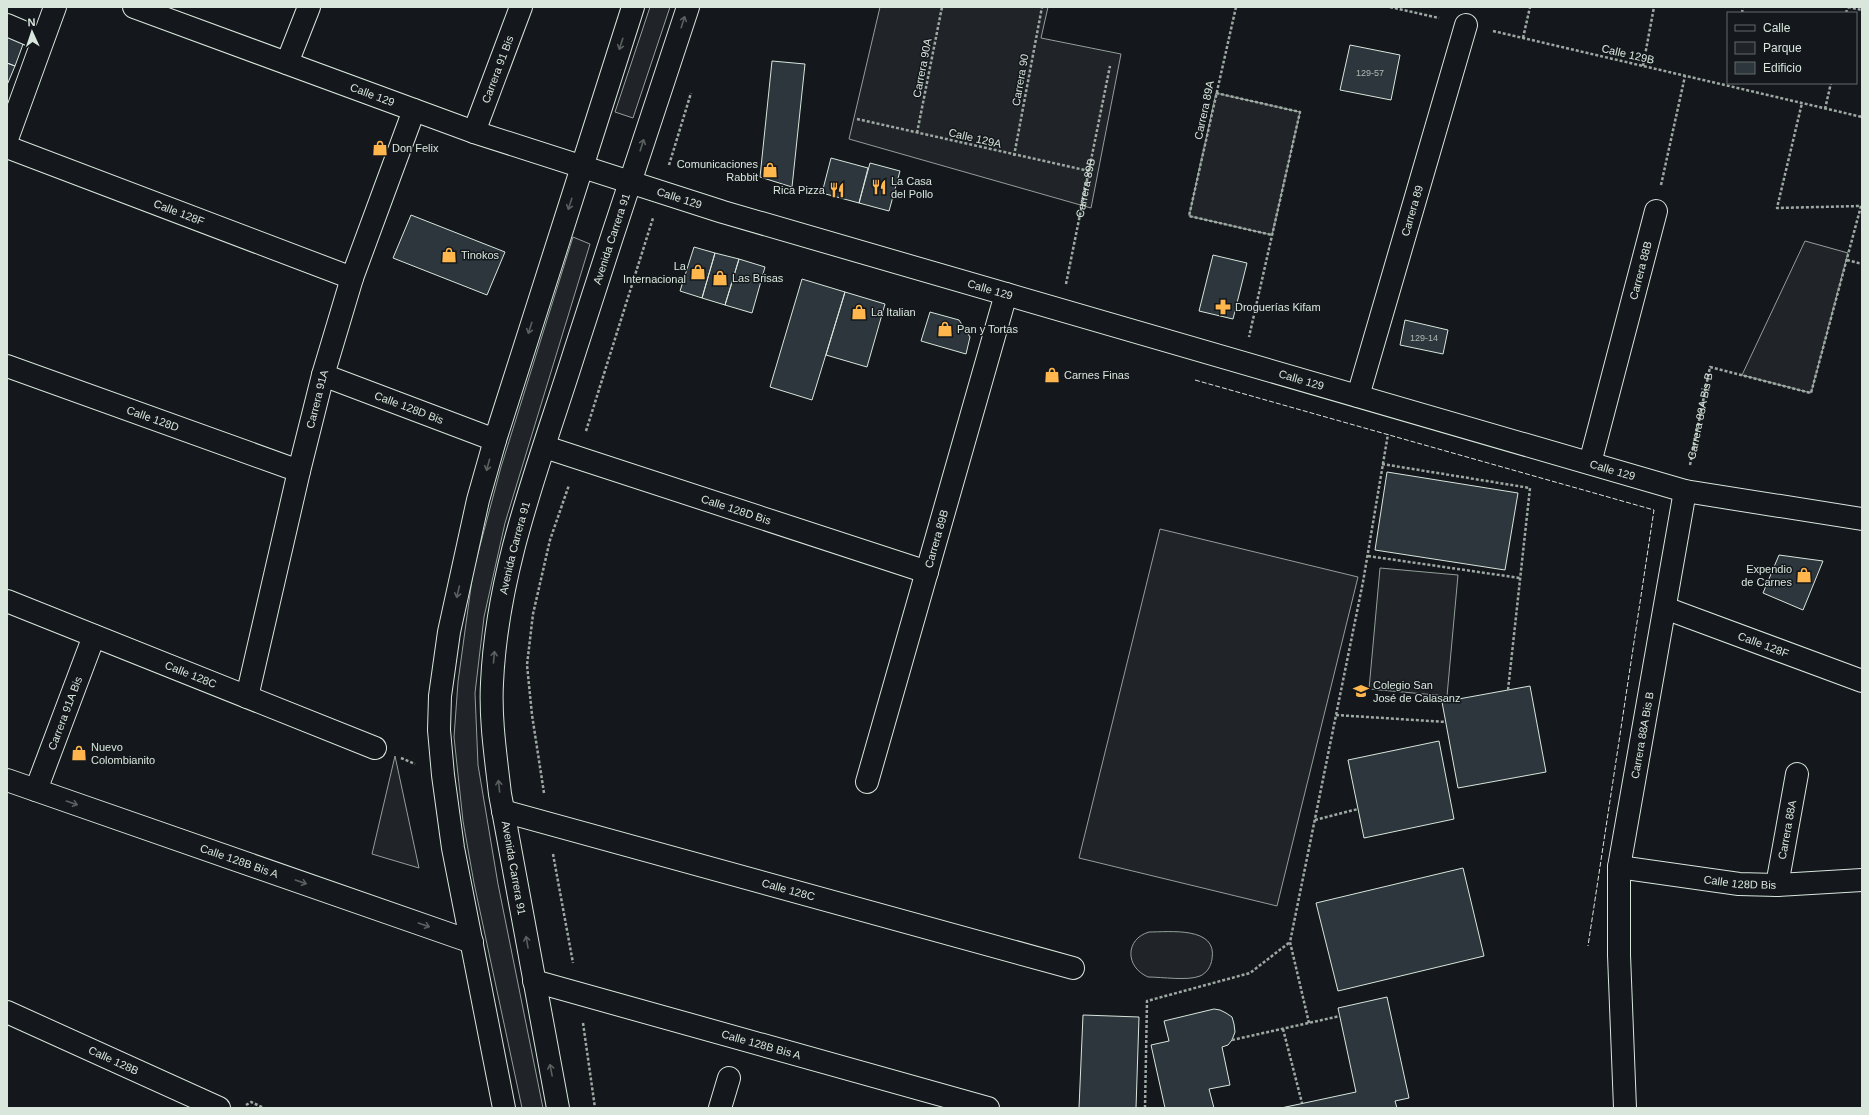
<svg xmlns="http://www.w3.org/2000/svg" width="1869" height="1115" viewBox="0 0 1869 1115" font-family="Helvetica,sans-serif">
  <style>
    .green { fill: #202428; stroke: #939e99 }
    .building { fill: #2c363c; stroke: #d8e6dc }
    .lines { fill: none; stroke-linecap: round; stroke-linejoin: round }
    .minor-casing { stroke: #d8e6dc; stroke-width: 24 }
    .primary-casing { stroke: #d8e6dc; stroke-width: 24 }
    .path { stroke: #9da8a2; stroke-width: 2.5; stroke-dasharray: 3 2; stroke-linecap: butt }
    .minor { stroke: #14181c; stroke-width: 22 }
    .primary { stroke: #14181c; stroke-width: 22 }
    .fence { stroke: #d8e6dc; stroke-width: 1; stroke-dasharray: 5 2; stroke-linecap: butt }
    .oneway { stroke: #59605f }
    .labels { text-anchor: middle; stroke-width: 3; stroke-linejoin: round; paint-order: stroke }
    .number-label { font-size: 9px; fill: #adbab4 }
    .street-label { font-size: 11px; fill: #d8e6dc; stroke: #14181c }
    .poi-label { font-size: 11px; fill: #d8e6dc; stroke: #14181c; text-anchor: start }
  </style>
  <rect width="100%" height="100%" fill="#14181c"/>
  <path class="green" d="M650,7H670L633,118L615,112Z
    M880,7H1048L1041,38L1121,54L1091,208L849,139Z
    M1216,93L1300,112L1272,235L1189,216Z
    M573,237L590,244L505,523L484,617L475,693L478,765L498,884L543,1108H522L474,883L463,821L454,737L458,682L473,572L501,467Z
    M1805,241L1848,253L1811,393L1742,375Z
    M1160,529L1358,577L1277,906L1079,858Z
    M1380,568L1458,575L1447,696L1369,689Z
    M395,756L419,868L372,854Z
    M1149,932C1169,932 1218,926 1212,959C1211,966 1207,973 1200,976C1188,981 1162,977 1148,977C1125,967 1125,939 1149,932Z"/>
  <path class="building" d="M7,32L25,39L15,66L7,63Z
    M1350,45L1400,55L1391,100L1340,90Z
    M772,61L805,64L792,187L760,177Z
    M7,63L15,66L7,85Z
    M831,158L868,168L859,203L822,193Z
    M870,163L900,171L889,211L859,203Z
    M411,215L505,252L487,295L393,258Z
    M694,247L715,253L702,298L680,291Z
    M715,253L739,259L725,305L702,298Z
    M1213,255L1247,263L1233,319L1199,311Z
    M739,259L765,267L752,313L725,305Z
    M802,279L845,292L812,400L770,387Z
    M845,292L885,304L867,367L826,355Z
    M930,312L959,320L970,337L966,354L921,341Z
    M1405,320L1448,330L1443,354L1400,345Z
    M1387,472L1518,493L1505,570L1375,550Z
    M1779,555L1823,561L1803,610L1763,593Z
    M1530,686L1546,772L1458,788L1442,702Z
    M1439,741L1454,819L1364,838L1348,760Z
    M1463,868L1484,956L1338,991L1316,903Z
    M1387,997L1409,1098L1395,1101L1397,1108H1281L1356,1092L1338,1008Z
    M1214,1009L1220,1010L1226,1013L1232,1017L1234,1024L1235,1032L1232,1040L1228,1045L1222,1047L1230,1085L1209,1089L1214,1108H1165L1151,1045L1169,1041L1164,1021Z
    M1083,1015L1139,1017L1136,1108H1079Z"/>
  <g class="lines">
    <defs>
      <g id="minor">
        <path id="s3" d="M134,7L474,132L723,212L1685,491L1862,519"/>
        <path d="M7,25L42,40"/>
        <path d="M287,63L309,7"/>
        <path id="s4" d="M474,132L521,7"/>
        <path d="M7,139L55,7"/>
        <path id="s5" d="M7,147L352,278"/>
        <path id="s6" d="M7,366L299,471"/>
        <path id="s7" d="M323,375L495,440"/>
        <path id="s8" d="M1358,396L1466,25"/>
        <path id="s9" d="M545,447L927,572"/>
        <path id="s10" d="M1590,463L1656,211"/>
        <path id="s11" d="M7,601L375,748"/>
        <path id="s12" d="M1665,608L1862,681"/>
        <path id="s13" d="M247,697L299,471L323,375L352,278L414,110"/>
        <path id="s14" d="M7,780L472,942"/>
        <path id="s15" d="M867,782L1006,294"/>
        <path id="s16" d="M36,790L94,636"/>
        <path id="s17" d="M503,811L1073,968"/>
        <path id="s18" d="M1619,867L1739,884L1777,885L1862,880"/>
        <path id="s19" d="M1777,885L1797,774"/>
        <path id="s20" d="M534,981L988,1108"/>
        <path id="s21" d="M7,1012L219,1108"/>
        <path d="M720,1108L729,1078"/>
        <path id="s22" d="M1625,1108L1619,955V867L1685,491"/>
      </g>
      <g id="primary">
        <path d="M504,1108L453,848L443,775L439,730L440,696L449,632L478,500L495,440L633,7"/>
        <path id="s23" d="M558,1108L500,794C496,758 490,720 492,683C497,569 540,462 574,354C611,238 650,123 688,7"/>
      </g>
    </defs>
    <use href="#minor" class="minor-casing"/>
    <use href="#primary" class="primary-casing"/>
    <g class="path">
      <path d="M1236,7L1189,216L1272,235"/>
      <path d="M1390,7L1439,18"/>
      <path d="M1848,7L1862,10"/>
      <path d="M1742,13L1743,7"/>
      <path d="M1846,13L1848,7"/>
      <path d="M1493,31L1862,117"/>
      <path d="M1523,38L1530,7"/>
      <path d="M1643,66L1654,7"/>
      <path d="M1216,93L1300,112L1249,337"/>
      <path d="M1825,109L1831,83"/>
      <path d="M857,119L1089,171"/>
      <path d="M917,133L942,7"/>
      <path d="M1014,156L1042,7"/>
      <path d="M669,165L691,93"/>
      <path d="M1661,185L1685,76"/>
      <path d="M1847,260L1862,264"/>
      <path id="s1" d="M1066,284L1110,66"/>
      <path d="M586,431L653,218"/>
      <path d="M1382,464L1530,488L1508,690"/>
      <path id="s2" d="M1690,465L1710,367L1811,393L1861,206L1777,208L1802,103"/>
      <path d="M1368,556L1520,578"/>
      <path d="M1336,715L1446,722"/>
      <path d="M401,758L415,764"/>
      <path d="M544,793L532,715L527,665L533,614L550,540L569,485"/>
      <path d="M1315,820L1358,809"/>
      <path d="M553,854L573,963"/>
      <path d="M583,1023L595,1108"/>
      <path d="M1309,1023L1290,942L1363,582L1388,434"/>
      <path d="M1283,1029L1302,1103"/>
      <path d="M1232,1040L1340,1016"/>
      <path d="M246,1105L251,1102L264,1108"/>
      <path d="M1145,1108L1147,1001L1250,973L1290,942"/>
    </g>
    <use href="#minor" class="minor"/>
    <use href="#primary" class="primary"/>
    <path class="fence" d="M1195,380L1654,510L1588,946"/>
  </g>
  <defs><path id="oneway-shaft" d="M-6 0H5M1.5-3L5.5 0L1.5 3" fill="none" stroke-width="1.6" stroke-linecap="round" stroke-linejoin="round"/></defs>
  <g class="oneway">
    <use href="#oneway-shaft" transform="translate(683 22) rotate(-72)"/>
    <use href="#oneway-shaft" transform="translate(621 44) rotate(108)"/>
    <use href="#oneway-shaft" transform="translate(642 145) rotate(-72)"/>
    <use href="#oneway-shaft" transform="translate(570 204) rotate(108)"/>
    <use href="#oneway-shaft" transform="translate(530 328) rotate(108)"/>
    <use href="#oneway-shaft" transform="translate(488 465) rotate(105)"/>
    <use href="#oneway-shaft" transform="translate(458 592) rotate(103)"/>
    <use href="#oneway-shaft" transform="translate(494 657) rotate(-85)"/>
    <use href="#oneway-shaft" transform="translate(499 786) rotate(-96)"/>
    <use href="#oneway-shaft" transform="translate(72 803) rotate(19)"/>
    <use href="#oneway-shaft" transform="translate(301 882) rotate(19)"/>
    <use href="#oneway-shaft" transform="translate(424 925) rotate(19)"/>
    <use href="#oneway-shaft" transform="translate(527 942) rotate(-100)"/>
    <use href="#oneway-shaft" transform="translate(551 1070) rotate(-101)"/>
  </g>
  <defs>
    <symbol id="shop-bare" viewBox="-9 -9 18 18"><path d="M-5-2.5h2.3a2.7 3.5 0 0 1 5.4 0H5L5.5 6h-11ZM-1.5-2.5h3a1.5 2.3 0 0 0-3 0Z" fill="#ffb74d" stroke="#14181c" stroke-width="2.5" paint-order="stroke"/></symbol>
    <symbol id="restaurant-bare" viewBox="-9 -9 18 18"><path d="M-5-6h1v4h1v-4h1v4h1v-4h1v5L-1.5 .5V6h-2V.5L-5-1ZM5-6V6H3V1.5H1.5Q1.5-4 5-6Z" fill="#ffb74d" stroke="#14181c" stroke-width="2.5" paint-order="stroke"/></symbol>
    <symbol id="pharmacy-bare" viewBox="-9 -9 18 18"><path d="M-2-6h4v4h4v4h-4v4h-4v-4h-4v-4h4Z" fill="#ffb74d" stroke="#14181c" stroke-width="2.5" paint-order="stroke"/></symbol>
    <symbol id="school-bare" viewBox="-9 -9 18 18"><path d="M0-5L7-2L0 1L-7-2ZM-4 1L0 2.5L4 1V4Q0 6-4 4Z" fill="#ffb74d" stroke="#14181c" stroke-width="2.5" paint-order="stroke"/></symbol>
  </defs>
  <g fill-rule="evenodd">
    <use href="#shop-bare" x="369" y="137" width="22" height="22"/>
    <use href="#shop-bare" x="759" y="159" width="22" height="22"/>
    <use href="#restaurant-bare" x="868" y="176" width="22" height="22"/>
    <use href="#restaurant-bare" x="826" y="179" width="22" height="22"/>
    <use href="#shop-bare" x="438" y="244" width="22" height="22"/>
    <use href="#shop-bare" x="687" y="261" width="22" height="22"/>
    <use href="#shop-bare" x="709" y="267" width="22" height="22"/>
    <use href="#pharmacy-bare" x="1212" y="296" width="22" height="22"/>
    <use href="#shop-bare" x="848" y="301" width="22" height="22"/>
    <use href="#shop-bare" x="934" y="318" width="22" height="22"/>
    <use href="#shop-bare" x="1041" y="364" width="22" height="22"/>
    <use href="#shop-bare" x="1793" y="564" width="22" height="22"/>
    <use href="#school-bare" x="1350" y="680" width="22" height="22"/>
    <use href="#shop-bare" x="68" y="742" width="22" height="22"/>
  </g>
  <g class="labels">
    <g class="number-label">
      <text x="1370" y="76">129-57</text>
      <text x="1424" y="341">129-14</text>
    </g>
    <g class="street-label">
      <text transform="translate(1628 54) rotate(13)" y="4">Calle 129B</text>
      <text transform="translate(922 68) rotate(-79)" y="4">Carrera 90A</text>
      <text dy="4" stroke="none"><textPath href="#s4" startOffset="67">Carrera 91 Bis</textPath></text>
      <text transform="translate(1020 80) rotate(-80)" y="4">Carrera 90</text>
      <text dy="4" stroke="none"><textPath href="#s3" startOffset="254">Calle 129</textPath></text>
      <text transform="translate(1204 110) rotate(-78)" y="4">Carrera 89A</text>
      <text transform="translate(975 138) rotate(13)" y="4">Calle 129A</text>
      <text dy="4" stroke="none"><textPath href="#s1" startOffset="98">Carrera 89B</textPath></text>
      <text dy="4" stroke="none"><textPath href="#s3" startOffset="578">Calle 129</textPath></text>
      <text dy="4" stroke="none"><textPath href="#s8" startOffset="193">Carrera 89</textPath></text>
      <text dy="4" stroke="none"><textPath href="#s5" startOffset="184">Calle 128F</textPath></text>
      <text dy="4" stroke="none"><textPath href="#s23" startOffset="892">Avenida Carrera 91</textPath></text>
      <text dy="4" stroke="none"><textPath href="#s10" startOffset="199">Carrera 88B</textPath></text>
      <text dy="4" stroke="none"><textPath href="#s3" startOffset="902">Calle 129</textPath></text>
      <text dy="4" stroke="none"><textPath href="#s3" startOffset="1226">Calle 129</textPath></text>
      <text dy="4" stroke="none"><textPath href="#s13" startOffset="306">Carrera 91A</textPath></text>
      <text dy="4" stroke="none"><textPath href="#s7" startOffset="92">Calle 128D Bis</textPath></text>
      <text dy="4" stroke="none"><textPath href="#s2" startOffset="50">Carrera 88A Bis B</textPath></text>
      <text dy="4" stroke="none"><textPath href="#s6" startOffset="155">Calle 128D</textPath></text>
      <text dy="4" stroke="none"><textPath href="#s3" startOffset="1550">Calle 129</textPath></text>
      <text dy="4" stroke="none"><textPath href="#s9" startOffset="201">Calle 128D Bis</textPath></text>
      <text dy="4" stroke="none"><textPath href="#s15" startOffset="253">Carrera 89B</textPath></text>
      <text dy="4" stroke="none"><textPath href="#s23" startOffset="568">Avenida Carrera 91</textPath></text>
      <text dy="4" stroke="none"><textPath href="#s12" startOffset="105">Calle 128F</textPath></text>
      <text dy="4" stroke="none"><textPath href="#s11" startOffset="198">Calle 128C</textPath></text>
      <text dy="4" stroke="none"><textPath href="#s16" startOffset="82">Carrera 91A Bis</textPath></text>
      <text dy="4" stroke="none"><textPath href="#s22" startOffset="375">Carrera 88A Bis B</textPath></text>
      <text dy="4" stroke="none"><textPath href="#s19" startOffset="56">Carrera 88A</textPath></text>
      <text dy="4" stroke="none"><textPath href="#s14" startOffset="246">Calle 128B Bis A</textPath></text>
      <text transform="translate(514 868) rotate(80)" y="4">Avenida Carrera 91</text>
      <text dy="4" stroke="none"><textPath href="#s18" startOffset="122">Calle 128D Bis</textPath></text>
      <text dy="4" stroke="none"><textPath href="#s17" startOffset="296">Calle 128C</textPath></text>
      <text dy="4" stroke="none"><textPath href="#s20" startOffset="236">Calle 128B Bis A</textPath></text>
      <text dy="4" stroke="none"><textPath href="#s21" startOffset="117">Calle 128B</textPath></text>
    </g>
    <g class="poi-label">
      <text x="392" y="152">Don Felix</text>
      <text x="758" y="168" text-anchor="end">Comunicaciones<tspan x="758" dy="13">Rabbit</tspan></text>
      <text x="891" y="185">La Casa<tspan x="891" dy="13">del Pollo</tspan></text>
      <text x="825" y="194" text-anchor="end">Rica Pizza</text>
      <text x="461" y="259">Tinokos</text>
      <text x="686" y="270" text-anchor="end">La<tspan x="686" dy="13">Internacional</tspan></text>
      <text x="732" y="282">Las Brisas</text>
      <text x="1235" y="311">Droguerías Kifam</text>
      <text x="871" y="316">La Italian</text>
      <text x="957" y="333">Pan y Tortas</text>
      <text x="1064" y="379">Carnes Finas</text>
      <text x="1792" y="573" text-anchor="end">Expendio<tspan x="1792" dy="13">de Carnes</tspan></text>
      <text x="1373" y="689">Colegio San<tspan x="1373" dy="13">José de Calasanz</tspan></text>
      <text x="91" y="751">Nuevo<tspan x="91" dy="13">Colombianito</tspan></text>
    </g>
  </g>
  <rect width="1869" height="1115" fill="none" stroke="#d8e6dc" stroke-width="16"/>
  <rect x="1727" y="12" width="130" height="72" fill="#14181c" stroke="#626a69"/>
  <rect x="1735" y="25" width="20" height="6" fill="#14181c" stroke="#626a69"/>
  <text x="1763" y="32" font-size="12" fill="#d8e6dc">Calle</text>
  <rect x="1735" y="42" width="20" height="12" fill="#202428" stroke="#626a69"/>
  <text x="1763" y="52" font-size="12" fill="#d8e6dc">Parque</text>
  <rect x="1735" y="62" width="20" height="12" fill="#2c363c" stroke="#626a69"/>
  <text x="1763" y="72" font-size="12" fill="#d8e6dc">Edificio</text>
  <g transform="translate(32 32) rotate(357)" stroke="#14181c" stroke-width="3" paint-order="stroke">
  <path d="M0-3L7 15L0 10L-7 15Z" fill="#d8e6dc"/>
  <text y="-6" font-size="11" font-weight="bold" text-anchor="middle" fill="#d8e6dc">N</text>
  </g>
</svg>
